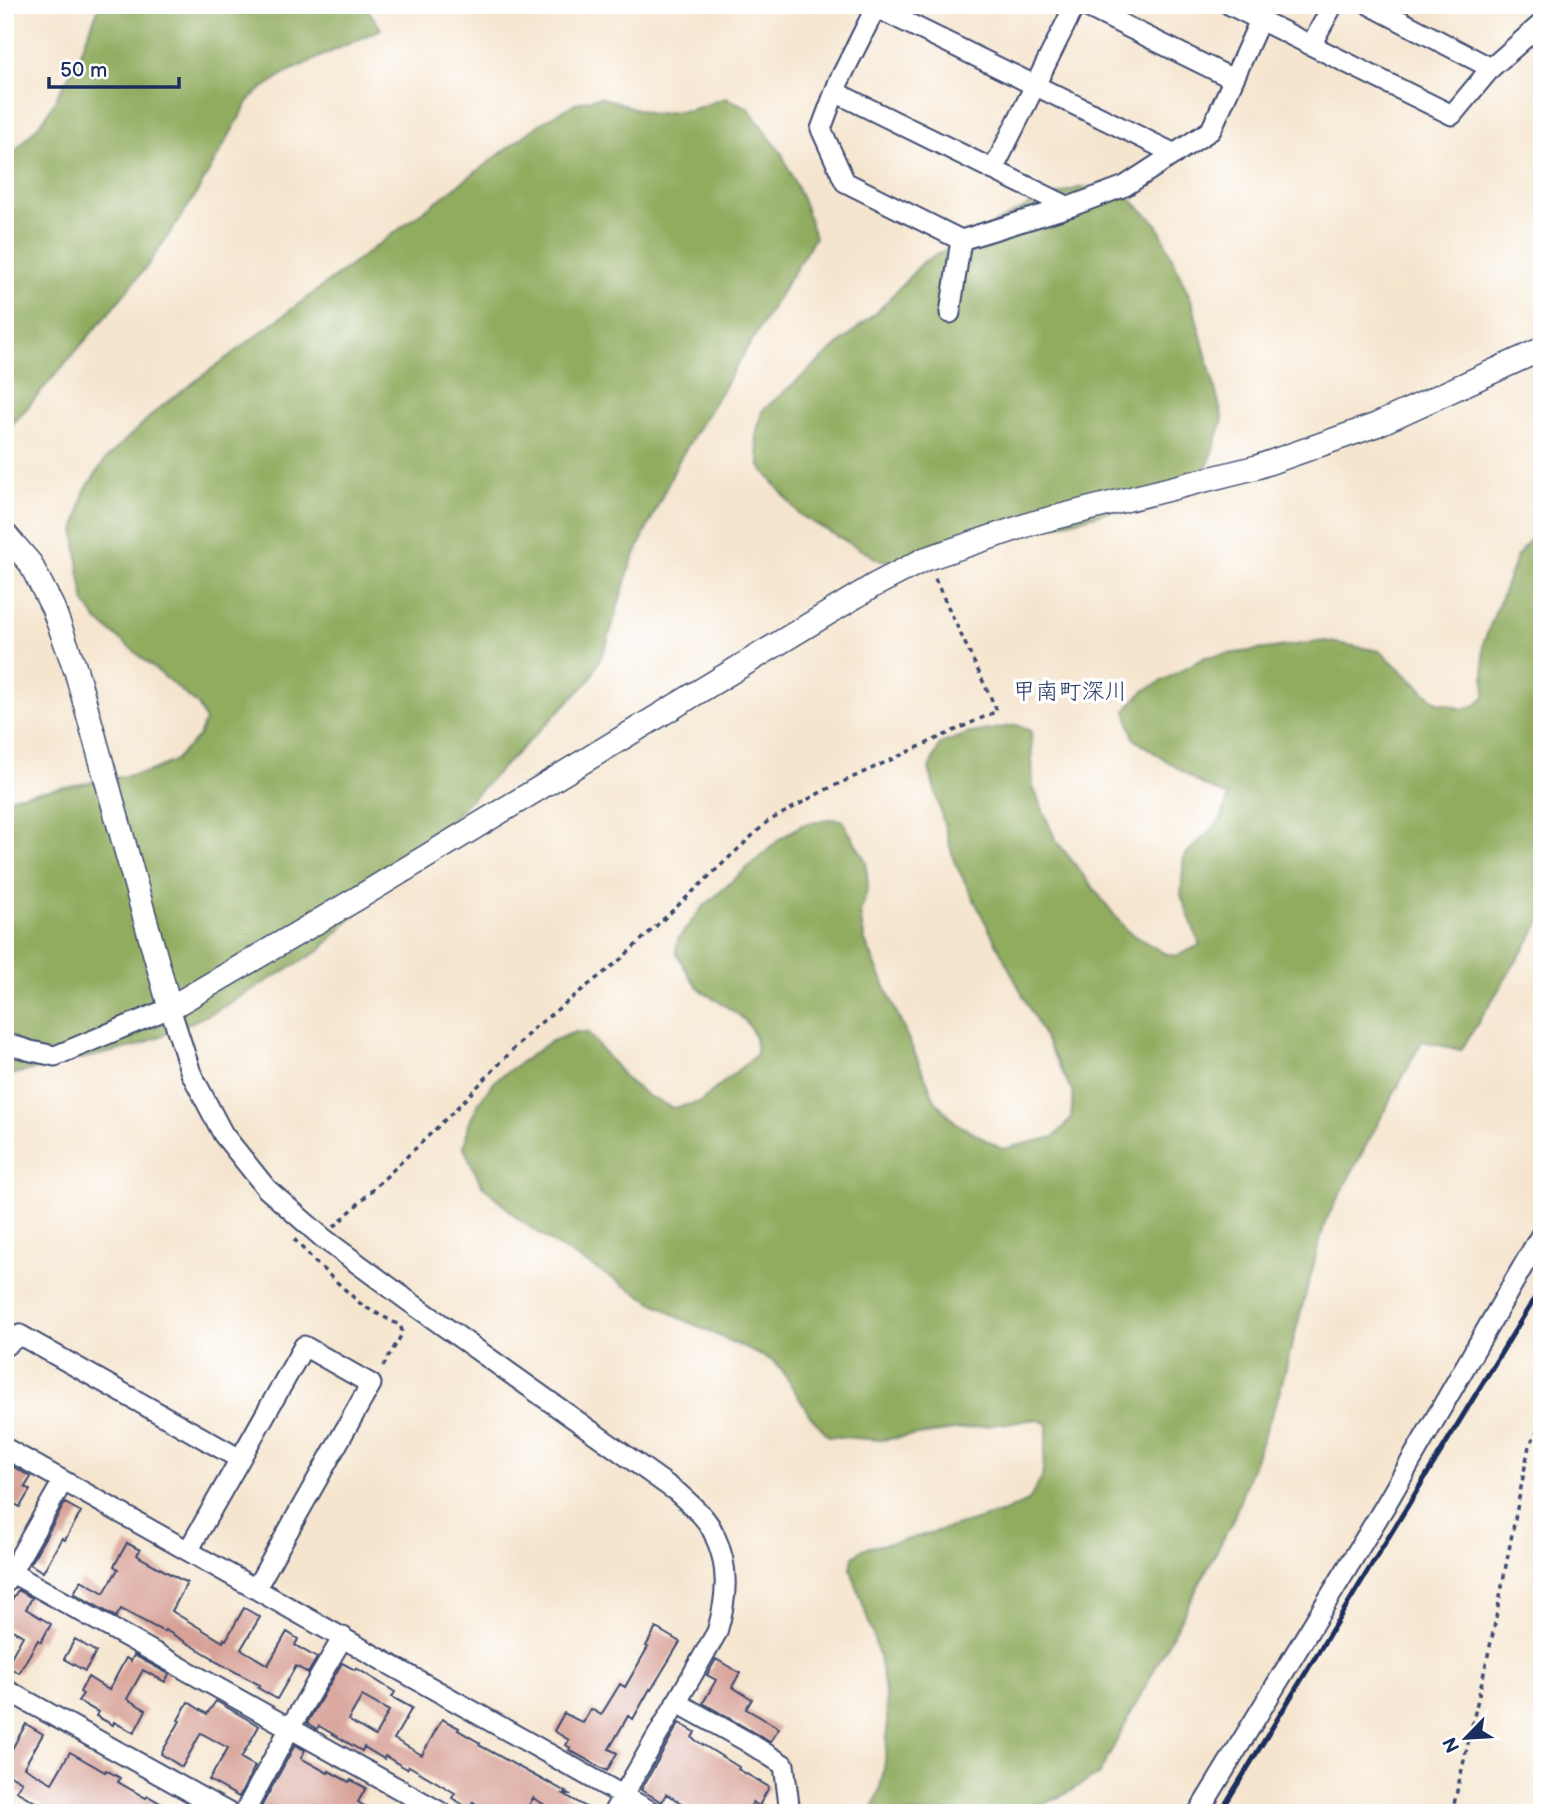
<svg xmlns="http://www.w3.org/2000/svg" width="1547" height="1818" viewBox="0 0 1547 1818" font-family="'Balsamiq Sans','Klee One',sans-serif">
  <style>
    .forest { fill: #91ac5e; stroke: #566e5e; stroke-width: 2 }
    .building { fill: #d7a196; fill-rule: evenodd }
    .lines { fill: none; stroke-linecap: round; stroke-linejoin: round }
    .minor-casing { stroke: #3c4a6f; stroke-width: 23 }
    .tertiary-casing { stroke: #3c4a6f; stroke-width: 26 }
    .path { stroke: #3c4a6f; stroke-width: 3.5; stroke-dasharray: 5 5; stroke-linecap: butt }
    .minor { stroke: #fff; stroke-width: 19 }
    .tertiary { stroke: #fff; stroke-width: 23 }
    .rail { stroke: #1b2f5e; stroke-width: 5 }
    .labels { text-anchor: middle; stroke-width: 7; stroke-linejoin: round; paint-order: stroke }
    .quarter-label { font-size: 23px; fill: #1b2f5e; stroke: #fff }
  </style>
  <rect width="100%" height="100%" fill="#fff"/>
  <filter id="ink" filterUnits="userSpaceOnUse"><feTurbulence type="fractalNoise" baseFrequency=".0143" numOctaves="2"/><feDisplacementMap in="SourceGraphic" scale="14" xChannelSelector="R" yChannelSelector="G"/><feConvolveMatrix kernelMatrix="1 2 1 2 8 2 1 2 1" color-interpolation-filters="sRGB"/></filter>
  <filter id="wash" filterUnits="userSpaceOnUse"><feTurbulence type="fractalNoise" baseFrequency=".00686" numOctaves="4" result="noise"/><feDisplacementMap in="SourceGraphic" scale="28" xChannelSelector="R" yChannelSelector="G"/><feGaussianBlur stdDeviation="1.57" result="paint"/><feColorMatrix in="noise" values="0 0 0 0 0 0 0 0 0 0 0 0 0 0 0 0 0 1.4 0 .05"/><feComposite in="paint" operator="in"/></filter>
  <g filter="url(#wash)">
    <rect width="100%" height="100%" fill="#f5e5ce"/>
    <path class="forest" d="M100,5H365L381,29L285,73L251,97L195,196L148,265L107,315L5,433V163L45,118L75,65Z
      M600,97L652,114L690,110L726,98L747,107L782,154L805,206L815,237L679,460L631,563L606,646L590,680L319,951L212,1013L138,1046L5,1076V801L15,796L148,772L174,761L199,736L205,720L198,705L97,620L85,603L79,570L75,532L84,492L105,460L158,409L540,124L576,103Z
      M1118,187L1157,224L1192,302L1223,419L1208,465L1172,495L912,563L879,560L800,515L760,466L756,436L762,411L881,308L923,262L1035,202L1078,188Z
      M1542,525V920L1461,1050L1422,1041L1325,1222L1278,1397L1232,1522L1099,1774L1065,1794L1024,1813H871C892,1765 890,1708 879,1657C872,1627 860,1598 851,1569L853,1556L865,1548L906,1540L1007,1511L1029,1500L1042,1477L1048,1424L1036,1419L881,1440L829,1436L810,1416L782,1370L773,1361L680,1318L557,1246L520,1220L481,1184L464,1148L469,1123L481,1099L497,1079L550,1042L575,1032L588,1033L626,1079L649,1097L673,1108L700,1102L756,1055C760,1016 724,1009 700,989C690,980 683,963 676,952L678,939L702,908L780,839L802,825L829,819L842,820L866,861L868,887L860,914L865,941L936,1102L956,1123L1002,1149L1054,1137L1071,1119L1073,1093L954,861L929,768L940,744L966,734L1017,725L1031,731L1033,787L1055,839L1127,931L1164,953L1177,956L1200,945L1181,895L1184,856L1221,820L1228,796L1203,785L1134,739L1126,711L1134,700L1144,691L1205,657L1325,641L1380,651L1435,701L1463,709L1476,705L1485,696L1483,644L1517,556Z"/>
    <g id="blocks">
      <path class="building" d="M5,1462L31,1477L25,1487L30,1490L20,1507L5,1499Z
        M65,1503L81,1512L65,1540L62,1538L43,1572L30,1564Z
        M127,1543L140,1550L137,1555L141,1558L187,1583L172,1611L175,1613L223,1642L224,1639L226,1640L244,1608L260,1617L241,1649L268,1665L287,1632L298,1639L295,1645L317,1658L308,1673L296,1666L277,1699L258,1688L260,1685L213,1660V1658L165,1630L164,1632L121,1609L116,1617L74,1593L81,1580L104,1593L118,1569L114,1566Z
        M18,1590L32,1598L26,1609L51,1624L41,1642L38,1640L19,1673L6,1666L23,1636L5,1626V1598L11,1601Z
        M656,1628L680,1642L651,1690L650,1689L633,1719L628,1716L609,1749L617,1753L607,1771L569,1750L570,1748L566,1745L569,1740L554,1731L564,1713L583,1723L591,1709L601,1715L620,1684L625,1687L648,1647L646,1646Z
        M75,1639L96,1652L85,1671L64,1659Z
        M134,1655L169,1674L165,1682L143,1670L127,1699L146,1710L134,1733L114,1722L113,1725L96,1716L98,1712L78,1701L83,1694L80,1692L88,1677L109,1690L126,1658L131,1661Z
        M716,1659L740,1673L732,1687L752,1699L746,1709L779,1728L770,1742L703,1703L716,1680L707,1675Z
        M342,1663L355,1670L356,1668L395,1692L392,1697L412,1708L394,1739L422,1755L442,1719L459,1728L458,1730L480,1743L479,1745L548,1783V1782L569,1794H564L596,1813H558L533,1798L525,1813H490L473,1802L469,1808L452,1798L455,1793L409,1766L407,1769L385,1756L384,1759L364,1747L362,1751L319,1726L317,1729L307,1723ZM362,1696L389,1711L375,1736L348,1720Z
        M216,1701L259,1726L241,1758L255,1766L239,1797L209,1780L228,1748L201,1733L182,1767L161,1754L180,1721L178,1720L188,1702L207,1714Z
        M679,1723L695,1732L692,1738L739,1767L738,1769L769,1787L759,1806L753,1802L747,1813H698L666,1794L662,1802L641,1790Z
        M26,1724L43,1734L24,1767L52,1783L70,1752L105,1772L106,1770L120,1778L118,1782L146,1798L148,1796L177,1813H43L46,1808L16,1791L22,1782L5,1772V1761Z
        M295,1745L305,1750L301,1758L328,1773L329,1771L349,1782L351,1780L366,1788L358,1802L376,1813H281L271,1807L268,1813H266L260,1809Z"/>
    </g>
  </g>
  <g filter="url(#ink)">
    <use href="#blocks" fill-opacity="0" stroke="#3c4a6f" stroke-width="2"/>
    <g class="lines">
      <defs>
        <path id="minor" d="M871,5L1175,154
          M877,5L839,81L821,129L845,182L961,240L1069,207L1125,186L1211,130L1260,20
          M1083,5L1233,79
          M1230,5L1452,115L1491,68L1542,23
          M1370,5L1491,68
          M1311,45L1333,5
          M835,92L1069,207
          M993,170L1075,5
          M950,313L961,240
          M5,1043L31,1051L55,1056L170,1008L191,1073L223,1134L267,1189L323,1238L407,1300L677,1492C690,1504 707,1517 714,1534C730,1567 727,1598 717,1632L613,1813
          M5,1346L20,1335L240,1459
          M5,1448L654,1813
          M188,1551L304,1346L371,1384L256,1588
          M5,1569L442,1813
          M5,1583L63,1481
          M5,1689L229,1813
          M676,1702L746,1741L784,1765L790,1813
          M5,1810L11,1813
          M244,1813L290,1728L343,1637
          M1198,1813L1385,1506L1542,1233"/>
        <path id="tertiary" d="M5,534L30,563L53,608L76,671L170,1008L358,898L873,586L925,559L1033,523L1257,467L1376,425L1542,349"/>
      </defs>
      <use href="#minor" class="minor-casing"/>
      <use href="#tertiary" class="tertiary-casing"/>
      <path class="path" d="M334,1227L449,1116L534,1028L621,959L767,822L823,791L997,711L933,575
        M294,1239L315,1262L363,1306L401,1326L402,1334L381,1370
        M1452,1813L1493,1633L1529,1446L1542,1423"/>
      <use href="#minor" class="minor"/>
      <use href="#tertiary" class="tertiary"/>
      <path class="rail" d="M1220,1813L1542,1286"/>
    </g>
  </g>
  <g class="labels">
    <g class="quarter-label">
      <text x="1070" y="699">甲南町深川</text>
    </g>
  </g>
  <rect width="1547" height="1818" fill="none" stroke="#fff" stroke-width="28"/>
  <g transform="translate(1466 1738) rotate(245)" stroke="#ffffff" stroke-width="5" paint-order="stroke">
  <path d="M0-5L12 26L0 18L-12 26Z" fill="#1b2f5e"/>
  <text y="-10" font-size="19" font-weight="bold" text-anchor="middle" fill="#1b2f5e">N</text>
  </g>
  <path d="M49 77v10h130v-10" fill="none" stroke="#1b2f5e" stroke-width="3.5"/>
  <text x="60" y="77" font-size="21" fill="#1b2f5e" stroke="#ffffff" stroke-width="5" paint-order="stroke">50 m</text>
</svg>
